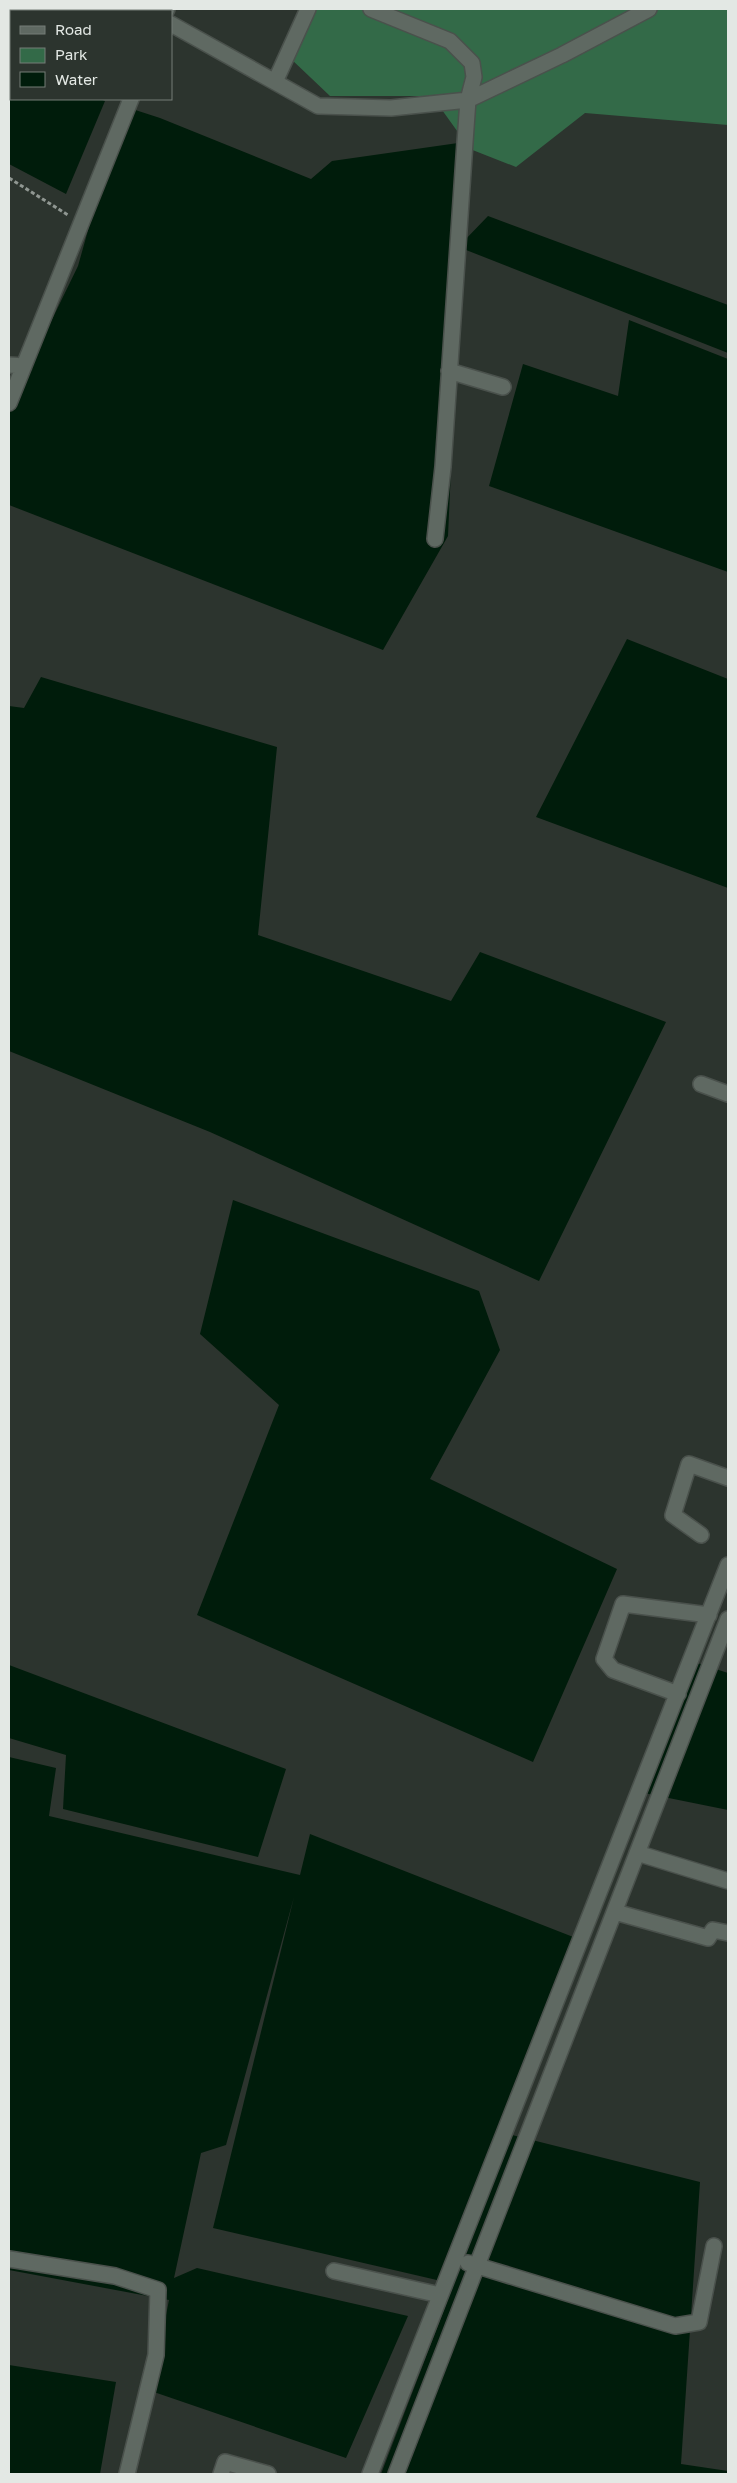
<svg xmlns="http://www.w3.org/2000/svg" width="737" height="2483" viewBox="0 0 737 2483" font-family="'Golos Text',sans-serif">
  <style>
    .green { fill: #336a48 }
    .water { fill: #001c0b }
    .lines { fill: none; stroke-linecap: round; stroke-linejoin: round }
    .minor-casing { stroke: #4a514c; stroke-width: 18 }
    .path { stroke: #909792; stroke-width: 3; stroke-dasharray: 4 2.5; stroke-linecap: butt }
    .minor { stroke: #5f6962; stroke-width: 15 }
  </style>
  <rect width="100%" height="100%" fill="#2c342e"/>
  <path class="green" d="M312,9H728V125L585,113L516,167L470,149L432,96H330L290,58Z"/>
  <path class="water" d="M9,52L11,53V99H100L105,101L66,194L9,164Z
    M123,106L160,118L311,179L332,161L465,142L462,243L488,216L728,305V353L461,248L448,536L383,650L9,505V408L78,266Z
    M629,320L728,359V572L489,486L523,364L618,396Z
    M627,639L728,679V888L536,817Z
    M41,677L277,747L258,935L451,1001L480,952L666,1022L539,1281L210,1132L9,1051V706L24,708Z
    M233,1200L479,1291L500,1350L430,1479L617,1569L533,1762L197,1615L279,1405L200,1334Z
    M694,1662L728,1673V1810L644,1793Z
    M9,1665L286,1769L258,1857L63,1809L66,1755L9,1738Z
    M9,1757L56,1768L49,1816L300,1875L310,1834L586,1942L512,2135L700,2182L681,2464L728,2471V2474H381L454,2284L213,2228L294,1897L226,2145L201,2153L174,2278L197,2268L408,2316L346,2458L151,2391L169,2300L9,2270Z
    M9,2365L116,2382L100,2474H9Z"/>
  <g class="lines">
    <defs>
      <path id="minor" d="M371,9L450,41L472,63L474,77L468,100L465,142L443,467L435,539
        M166,11L167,9
        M171,24L318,106L391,108L468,100L562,55L649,9
        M275,82L308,9
        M9,365L24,366
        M449,371L503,387
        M9,403L131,99
        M701,1084L728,1094
        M701,1535L673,1515L689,1464L728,1478
        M678,1694L613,1670L604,1659L623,1604L709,1615
        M637,1853L728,1881
        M615,1912L708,1938L713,1930L728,1933
        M9,2259L115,2276L158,2290L156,2355L127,2474
        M468,2263L675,2326L699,2322L714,2246
        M334,2271L440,2295
        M221,2474L225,2462L268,2474
        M370,2474L728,1565
        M396,2474L728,1619"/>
    </defs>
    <use href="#minor" class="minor-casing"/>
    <path class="path" d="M9,178L68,215"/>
    <use href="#minor" class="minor"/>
  </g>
  <rect width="737" height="2483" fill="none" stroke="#e3e8e4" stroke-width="20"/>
  <rect x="10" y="10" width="162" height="90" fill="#2c342e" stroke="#757c77"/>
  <rect x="20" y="26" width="25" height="8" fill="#5f6962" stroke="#757c77"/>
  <text x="55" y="35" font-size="15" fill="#e3e8e4">Road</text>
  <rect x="20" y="48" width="25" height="15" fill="#336a48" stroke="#757c77"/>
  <text x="55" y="60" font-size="15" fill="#e3e8e4">Park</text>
  <rect x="20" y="72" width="25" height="15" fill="#001c0b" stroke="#757c77"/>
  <text x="55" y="85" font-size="15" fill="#e3e8e4">Water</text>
</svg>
